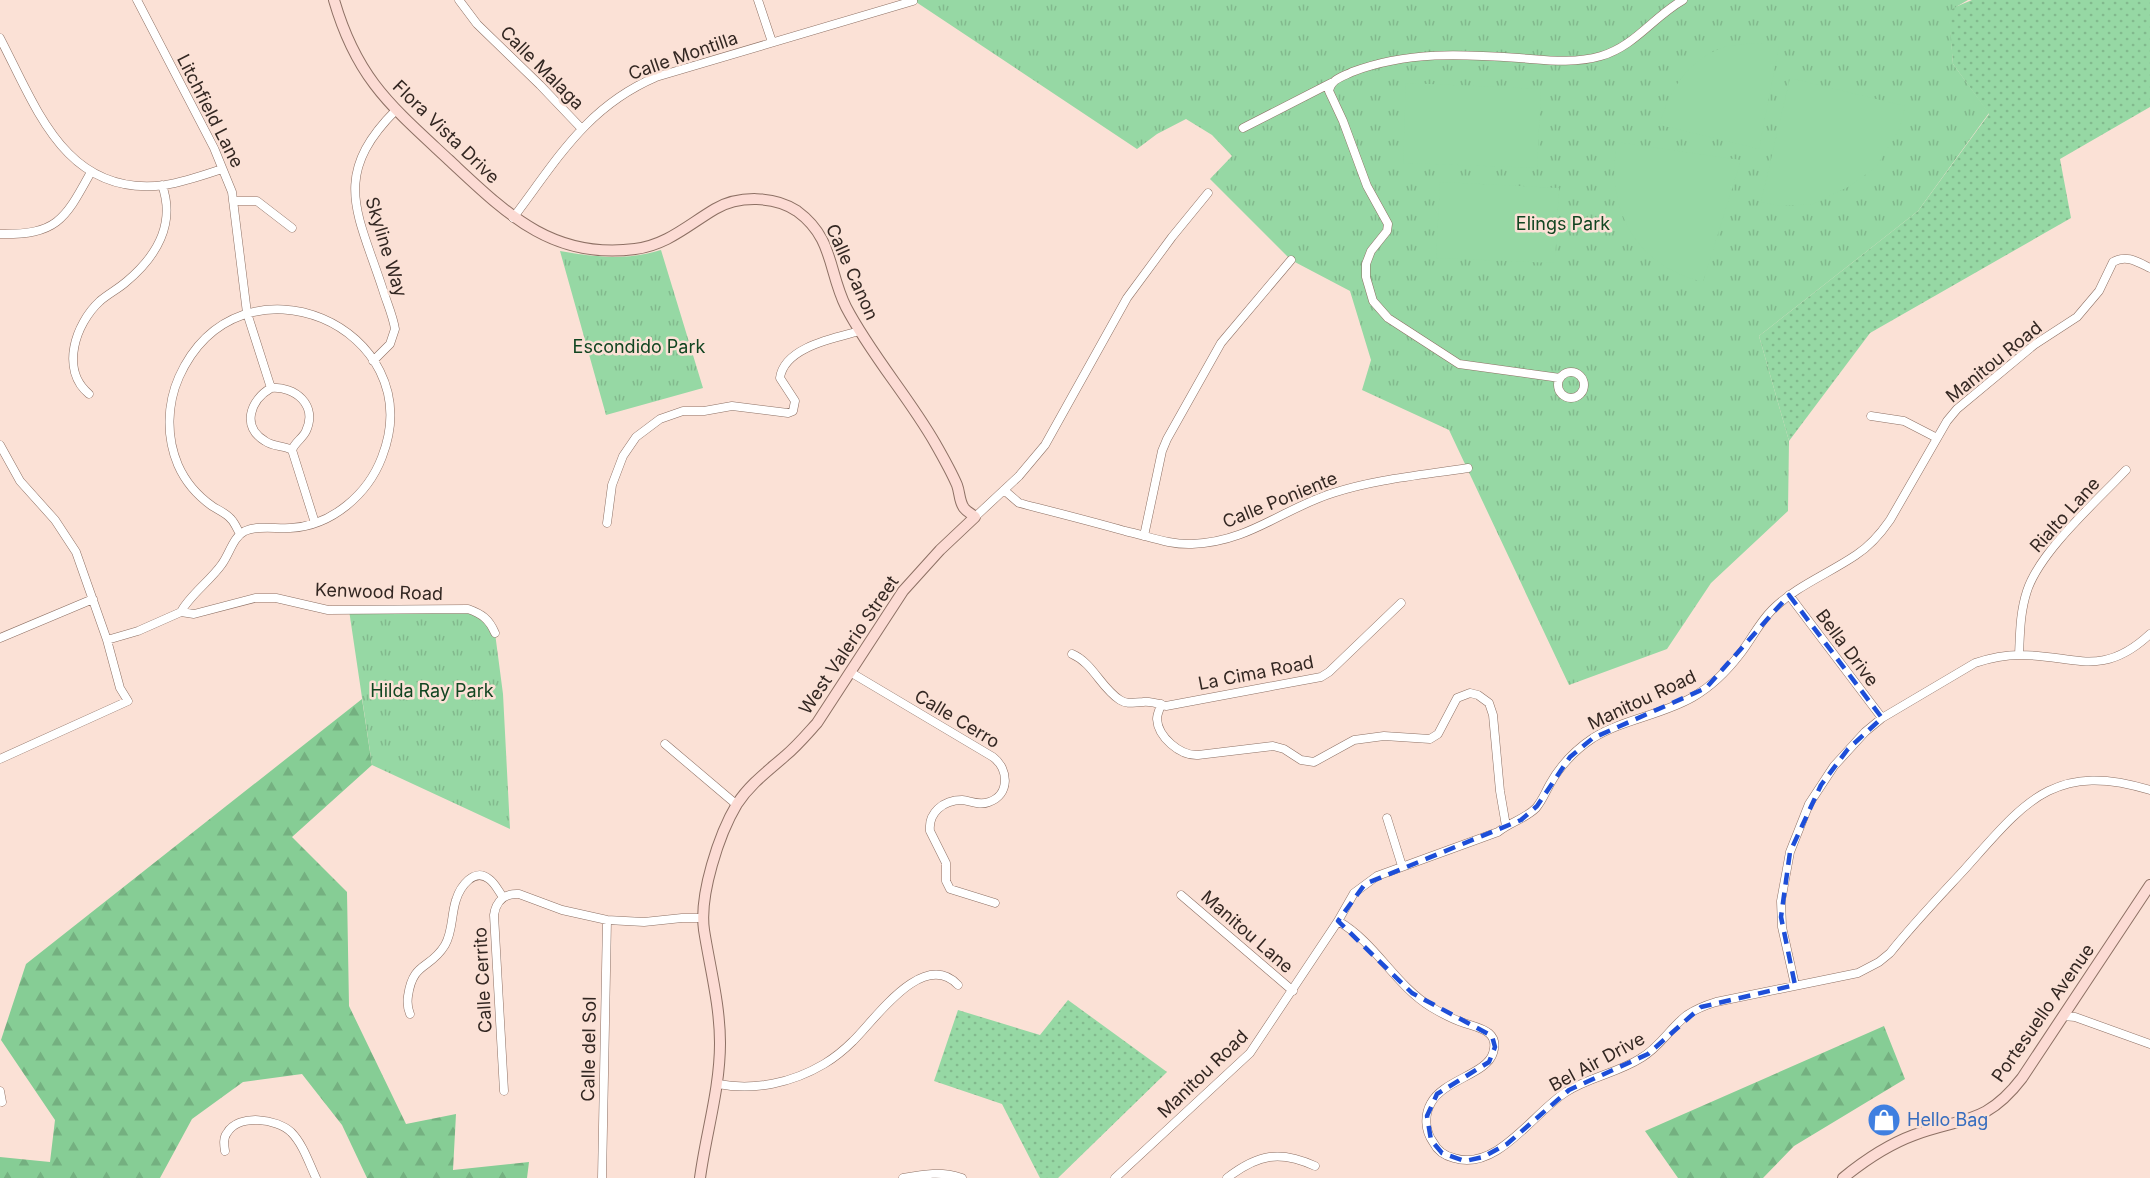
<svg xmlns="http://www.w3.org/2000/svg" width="2150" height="1178" viewBox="0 0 2150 1178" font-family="Inter,sans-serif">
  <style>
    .grass { fill: url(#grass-dots) }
    .forest { fill: url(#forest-firs) }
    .park { fill: url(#park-tufts) }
    .garden { fill: #96d8a4 }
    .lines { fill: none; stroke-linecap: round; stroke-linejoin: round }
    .street-casing { stroke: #8d7064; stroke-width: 9 }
    .secondary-casing { stroke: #8d7064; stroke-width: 12 }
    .street { stroke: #fff; stroke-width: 8 }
    .secondary { stroke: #fcdbd4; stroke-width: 10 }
    .marked { fill: none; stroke: #1d4ed8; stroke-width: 4.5; stroke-dasharray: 12 8; stroke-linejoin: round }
    .labels { text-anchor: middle; stroke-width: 5; stroke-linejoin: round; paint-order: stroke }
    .street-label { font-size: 18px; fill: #332722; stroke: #fbe1d6 }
    .park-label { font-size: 18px; fill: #114521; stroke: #fbe1d6 }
    .shop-label { font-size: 18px; fill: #366cbe; stroke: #fbe1d6; text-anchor: start }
  </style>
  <defs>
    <pattern id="grass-dots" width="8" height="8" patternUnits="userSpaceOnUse" patternTransform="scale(1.5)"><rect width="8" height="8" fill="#96d8a4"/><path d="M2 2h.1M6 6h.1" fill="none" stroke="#82b98d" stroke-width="1.8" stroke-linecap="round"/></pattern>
    <pattern id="forest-firs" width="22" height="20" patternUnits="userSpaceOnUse" patternTransform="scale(1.5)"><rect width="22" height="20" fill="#86cd95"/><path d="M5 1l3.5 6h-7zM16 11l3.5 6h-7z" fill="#74b080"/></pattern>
    <pattern id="park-tufts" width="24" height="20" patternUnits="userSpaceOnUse" patternTransform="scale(1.5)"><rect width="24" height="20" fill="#96d8a4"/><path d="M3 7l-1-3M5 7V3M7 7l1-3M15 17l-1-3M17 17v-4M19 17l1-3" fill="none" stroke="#82b98d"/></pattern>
  </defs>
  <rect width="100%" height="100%" fill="#fbe1d6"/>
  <path class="grass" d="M1972,0H2150V107L2060,159L2071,218L1870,333L1789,441L1759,336L1918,211L1989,114L1953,64L1948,10Z
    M1068,1000L1167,1072L1058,1178H1040L1002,1104L934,1081L958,1010L1040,1035Z"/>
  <path class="forest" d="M362,699L372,765L292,837L347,892L349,1006L406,1124L456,1114L453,1170L529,1162L527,1178H367L342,1125L302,1074L243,1082L192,1119L160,1178H0V1157L50,1162L55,1120L1,1040L26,964Z
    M1884,1026L1905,1079L1794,1146L1763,1178H1678L1645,1131Z"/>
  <path class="park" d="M913,0H1968L1949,11L1953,64L1989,113L1918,211L1759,336L1789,441L1788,511L1711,583L1667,649L1569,685L1449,430L1362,390L1371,360L1350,291L1291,260L1210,179L1232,156L1212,135L1186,119L1157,134L1137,149Z
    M661,250L703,388L606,415L560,251C595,257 626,261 661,250Z
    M349,610L478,613L495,633L503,694L510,829L372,765Z"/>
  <path class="garden" d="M1761,43L1779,46L1759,149L1660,125C1668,92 1686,63 1719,49C1731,44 1748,44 1761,43Z
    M1790,78L1905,106L1900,128L1876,167L1850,186L1813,204L1780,206L1761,202Z
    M1406,83L1541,89L1537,168L1403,163Z
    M1616,142L1741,160L1703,282C1653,270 1621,235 1615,184C1613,171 1616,155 1616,142Z
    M1440,182L1559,188L1555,263L1436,258Z"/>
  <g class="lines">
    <defs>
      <path id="street" d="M137,0L214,148L232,192L247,313L271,388C295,386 318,405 306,431C303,438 295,442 292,450L315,523
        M459,0L477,24L540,85L581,128
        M758,0L772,42
        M0,38C37,109 66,198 165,185C184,182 204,175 222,169
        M1243,128L1331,83
        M233,201H257L292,228
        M513,218C557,160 586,107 656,77L913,1
        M0,234C58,235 65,219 91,172
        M373,361L390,344L395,329C393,316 387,303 383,290C358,213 330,176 396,110
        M1558 385a13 13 0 1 1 26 0a13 13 0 1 1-26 0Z
        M1560,378L1459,364L1388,318L1373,301L1366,277V264L1371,251L1387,231L1388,224L1367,186L1343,121L1329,91C1331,79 1342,77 1352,72C1407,51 1462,54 1519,58C1546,60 1574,64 1601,56C1635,46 1653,17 1683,0
        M271,388C250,400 241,427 265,441C273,447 283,445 292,450
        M89,394C60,370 75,324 100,301C108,294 118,289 126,282C156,257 176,224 162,185
        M1871,416L1904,421L1937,438
        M0,445L20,481L55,520L76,552L107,640L120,688L128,701L0,759
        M1004,490L1019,503C1054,512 1090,521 1125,531C1148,536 1169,545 1192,544C1249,542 1282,509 1333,493C1376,479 1423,475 1468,468
        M975,517L1019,476L1045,445L1127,298L1172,237L1208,193
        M607,523L612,485L623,456L636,437L660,419L683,411H704L732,406L788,413L793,411L795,401L780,378C784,347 835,338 860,331
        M1144,536L1162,451L1167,439L1221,343L1291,260
        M1789,595L1882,718
        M181,612C188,597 211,580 222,564C230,553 233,537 245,531C258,525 276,529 290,528C332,526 368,494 382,457C432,328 240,243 179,377C167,404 166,437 178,465C185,481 198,496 212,506C218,510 226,513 231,519C235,523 237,529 240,534
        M0,638L93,599
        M107,640L138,631L181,612L194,614L255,598H276L328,610L468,609C482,614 489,619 495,633
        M1072,654C1093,663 1101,688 1120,700C1128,705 1134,702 1143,702C1150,701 1159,704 1166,706L1321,677L1329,672L1401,603
        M2019,655C2020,633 2020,612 2027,591C2040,551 2096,502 2126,470
        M850,672L993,757C1009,769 1010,795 989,802C979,806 971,801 962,800C943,800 928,813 930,831L946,863V881L950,889L995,903
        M1161,704C1160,709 1157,714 1157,719C1158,737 1180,756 1198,755L1273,746L1284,749L1301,760L1314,762L1354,740L1384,736L1430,739L1438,734L1457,698L1470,693L1478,695L1489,703L1493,715L1500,791L1506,826
        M665,744L737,805
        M1387,818L1402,866
        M1181,895L1293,991
        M1338,921C1376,943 1394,984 1431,1007C1441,1013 1452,1019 1464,1023C1479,1028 1500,1031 1493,1053C1487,1074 1443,1080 1431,1103C1424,1115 1425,1131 1433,1142C1437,1150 1445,1156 1454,1158C1497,1172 1534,1112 1566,1092C1589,1077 1618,1073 1641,1058C1660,1047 1670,1028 1687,1015C1696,1009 1706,1005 1716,1002L1858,973L1879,962L1890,953C1913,924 1939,897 1964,870C2023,804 2053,760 2150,790
        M1795,985L1782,927L1781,901L1790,852L1809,804L1834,766L1865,732L1882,718L1975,663C1990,658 2004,655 2020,655C2074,655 2102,679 2150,634
        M410,1014C407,1007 407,1003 408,996C413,961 430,970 445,945C453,931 451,915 456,900C460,887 474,867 489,879C495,883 499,892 503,897
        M2063,1016L2075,1017L2150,1044
        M718,1084C754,1091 792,1083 824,1064C834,1058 844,1050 853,1041C874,1021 923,948 958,985
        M0,1091L2,1102
        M504,1091L494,915C496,901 505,893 519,894L562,910L607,920L644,922L682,918H704
        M225,1151C224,1145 223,1138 227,1133C239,1113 277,1119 291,1132C303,1144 309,1163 316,1178
        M602,1178L607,920
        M903,1178C924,1174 941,1171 962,1178
        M1115,1178L1250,1053L1338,921L1354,893L1377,876L1498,832C1510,822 1525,819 1536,808C1542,801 1545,793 1550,784C1560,766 1575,750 1593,738C1624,719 1662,715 1693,697C1712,686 1727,671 1740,654C1751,640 1759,623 1772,610C1796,586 1828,574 1856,555C1870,546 1881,533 1890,520L1947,421L1957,409L2034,345L2077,317L2099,291L2113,262C2126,254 2138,262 2150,268
        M1227,1178C1258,1154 1280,1150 1315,1166"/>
      <path id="secondary" d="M334,0C357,79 391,106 449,160C505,212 551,260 635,249C667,245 688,225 715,209C739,195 775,196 797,211C834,238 828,271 846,307C871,355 908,396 935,443C943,457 951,471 957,485C960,493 959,501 964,508C967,512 972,514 975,517L940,550L903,591L817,723C807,734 797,746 785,756C768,771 750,784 737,804C719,834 699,895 704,930C710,968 720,1005 720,1043C720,1089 706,1133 700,1178
        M1843,1178C1865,1160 1887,1145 1914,1135C1963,1117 1986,1125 2022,1078L2150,885"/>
    </defs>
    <use href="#street" class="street-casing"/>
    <use href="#secondary" class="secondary-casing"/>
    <use href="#street" class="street"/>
    <use href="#secondary" class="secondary"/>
  </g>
  <path class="marked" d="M1789,595L1882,718L1848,749L1821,785L1790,852L1781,917L1795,985L1701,1007L1648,1054L1569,1090L1507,1144L1483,1157L1465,1161L1442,1153L1431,1140L1427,1116L1437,1094L1489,1062L1495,1047L1492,1036L1412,993L1338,921L1365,884L1521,820L1537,806L1570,757L1593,738L1706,688Z"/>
  <defs>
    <symbol id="shop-disc" viewBox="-11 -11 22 22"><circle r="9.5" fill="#3f7fe0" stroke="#fbe1d6"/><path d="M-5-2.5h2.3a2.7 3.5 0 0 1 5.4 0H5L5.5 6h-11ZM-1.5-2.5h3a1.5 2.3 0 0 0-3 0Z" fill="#fff"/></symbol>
  </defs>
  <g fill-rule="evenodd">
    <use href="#shop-disc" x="1865" y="1101" width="38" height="38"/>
  </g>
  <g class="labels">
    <g class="street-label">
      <text transform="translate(683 56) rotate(-19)" y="6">Calle Montilla</text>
      <text transform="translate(542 68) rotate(45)" y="6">Calle Malaga</text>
      <text transform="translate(210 111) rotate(63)" y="6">Litchfield Lane</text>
      <text transform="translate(446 132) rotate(44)" y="6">Flora Vista Drive</text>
      <text transform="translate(386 247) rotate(73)" y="6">Skyline Way</text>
      <text transform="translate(852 272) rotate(66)" y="6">Calle Canon</text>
      <text transform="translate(1994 362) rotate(-39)" y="6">Manitou Road</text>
      <text transform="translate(1280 500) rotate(-22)" y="6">Calle Poniente</text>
      <text transform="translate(2065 515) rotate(-48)" y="6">Rialto Lane</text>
      <text transform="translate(379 592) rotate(2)" y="6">Kenwood Road</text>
      <text transform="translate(849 645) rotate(-56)" y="6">West Valerio Street</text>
      <text transform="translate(1847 648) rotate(53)" y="6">Bella Drive</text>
      <text transform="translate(1256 673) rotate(-11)" y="6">La Cima Road</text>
      <text transform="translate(1642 700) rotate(-25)" y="6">Manitou Road</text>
      <text transform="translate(957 719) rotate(31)" y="6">Calle Cerro</text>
      <text transform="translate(1247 932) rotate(41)" y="6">Manitou Lane</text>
      <text transform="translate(483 980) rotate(-93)" y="6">Calle Cerrito</text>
      <text transform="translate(2043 1013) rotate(-55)" y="6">Portesuello Avenue</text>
      <text transform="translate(589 1049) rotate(-89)" y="6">Calle del Sol</text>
      <text transform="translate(1597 1062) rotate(-28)" y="6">Bel Air Drive</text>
      <text transform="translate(1203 1074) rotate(-44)" y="6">Manitou Road</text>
    </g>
    <g class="park-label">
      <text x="1563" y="230">Elings Park</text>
      <text x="639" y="353">Escondido Park</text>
      <text x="432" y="697">Hilda Ray Park</text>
    </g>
    <g class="shop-label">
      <text x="1907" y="1126">Hello Bag</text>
    </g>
  </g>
</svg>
